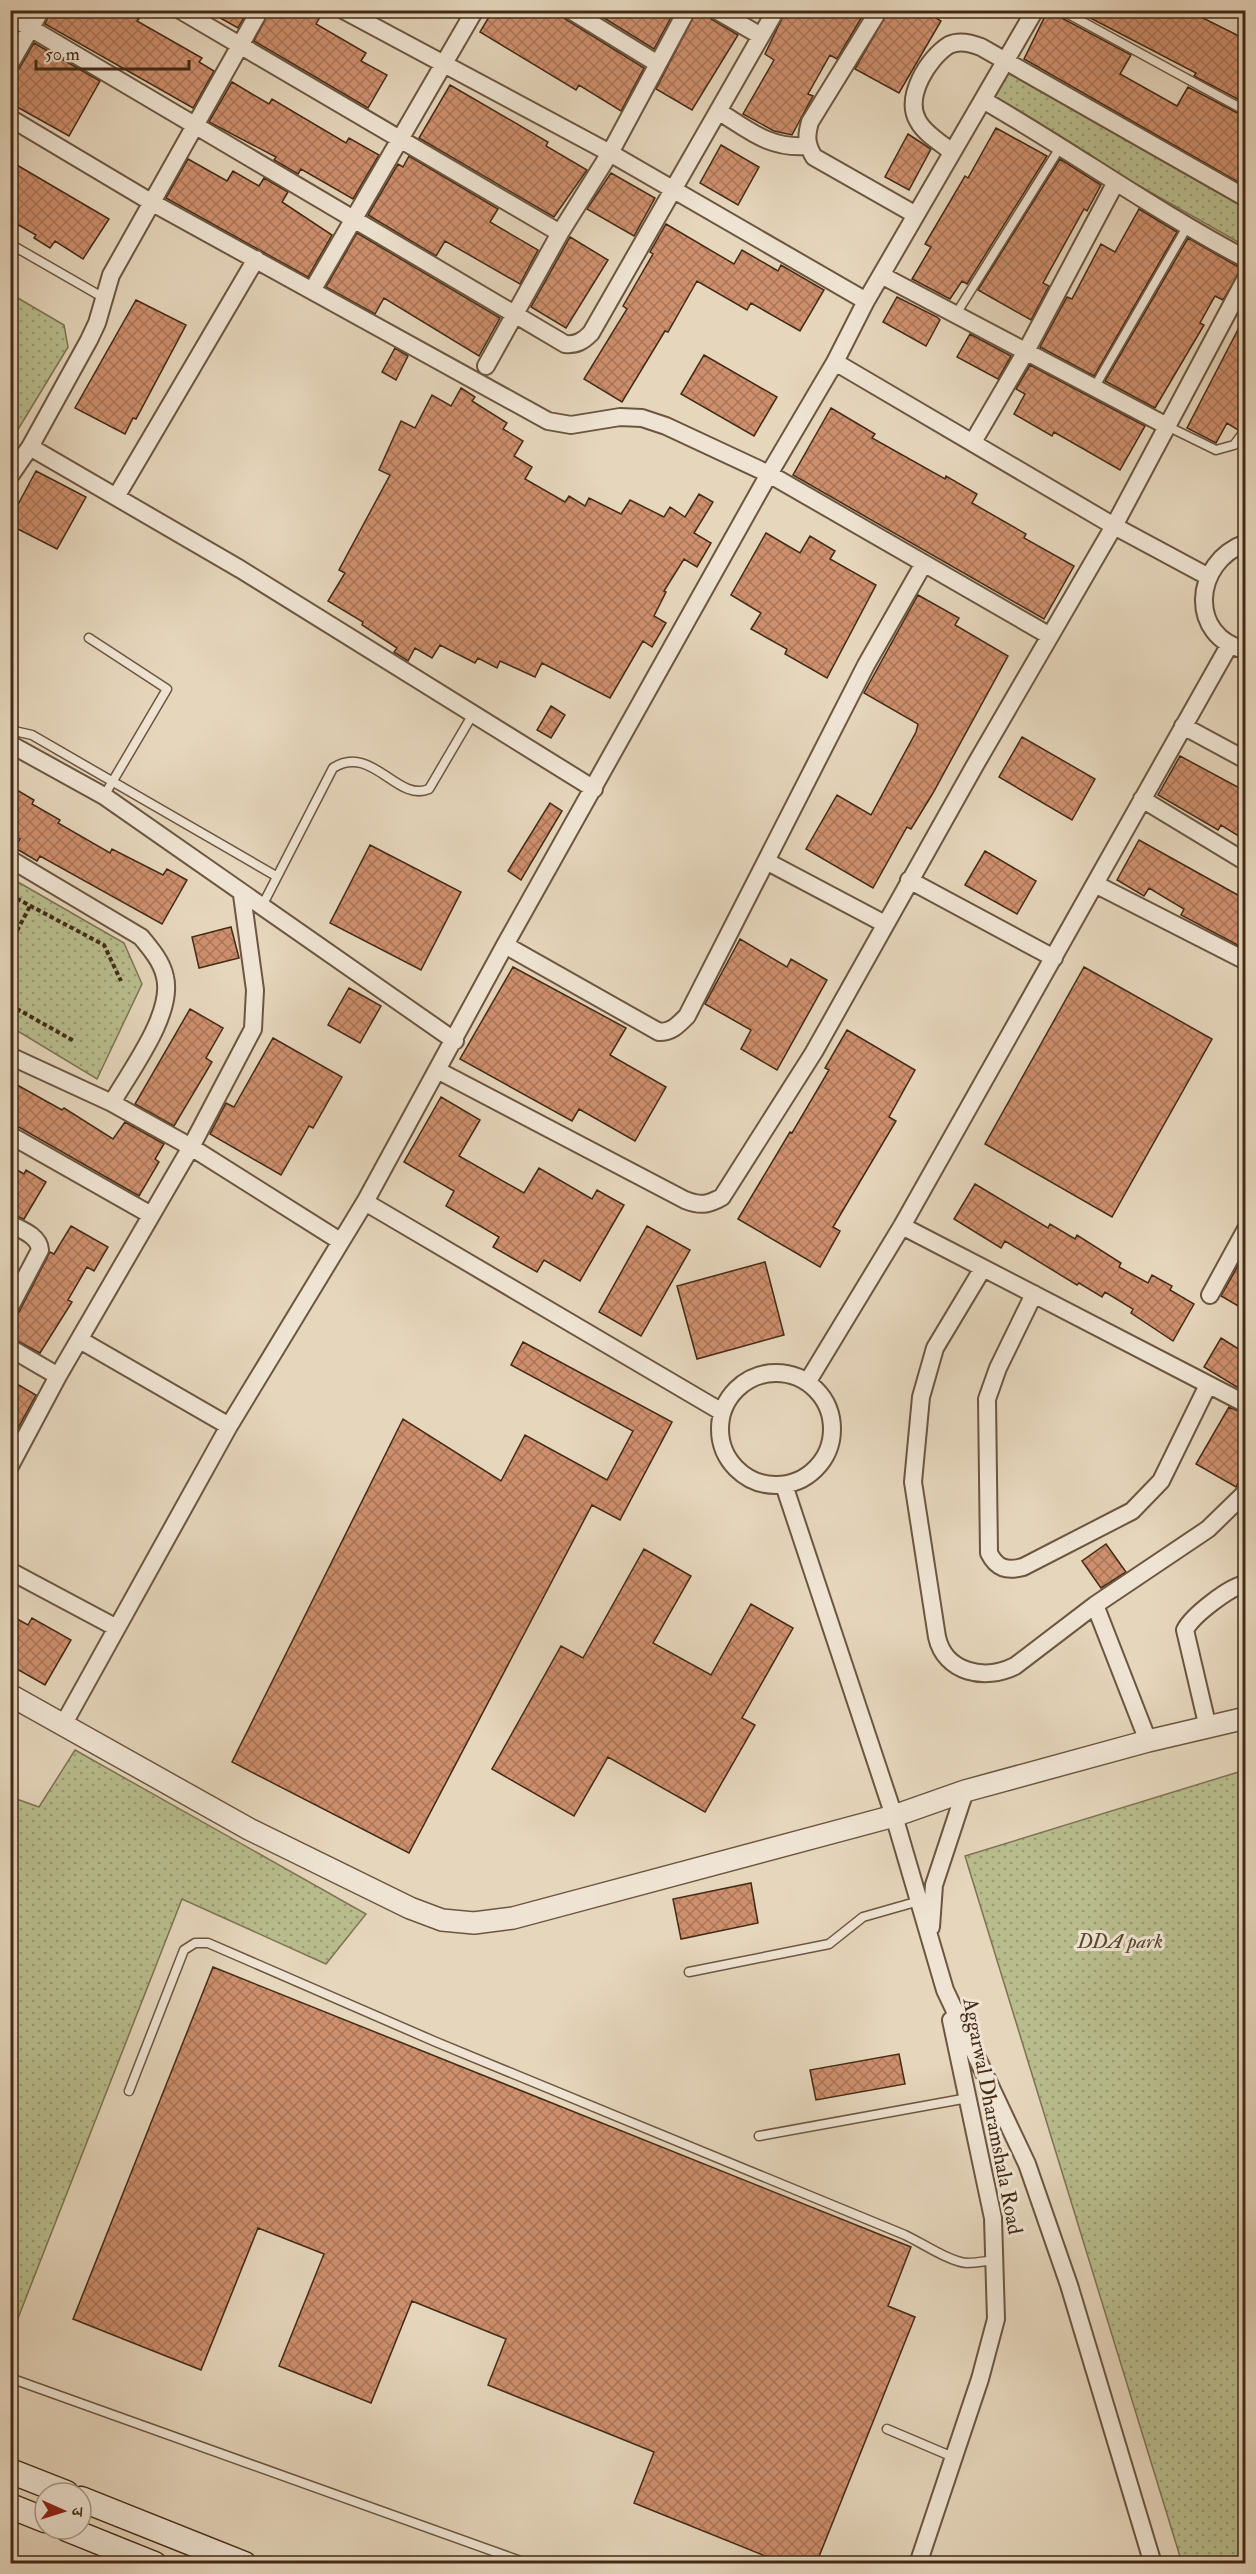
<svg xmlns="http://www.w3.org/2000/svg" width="1256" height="2574" viewBox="0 0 1256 2574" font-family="'IM FELL Double Pica','Noto Serif Devanagari',serif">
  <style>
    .park { fill: url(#park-dots); stroke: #7e7452; stroke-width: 1.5 }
    .building { fill: url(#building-cross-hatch); stroke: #432b16; stroke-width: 1.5 }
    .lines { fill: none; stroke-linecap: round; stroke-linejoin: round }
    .service-casing { stroke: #6c5640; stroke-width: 11 }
    .minor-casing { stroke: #6c5640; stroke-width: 20 }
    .tertiary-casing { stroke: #6c5640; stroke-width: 24 }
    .secondary-casing { stroke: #432b16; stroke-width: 27 }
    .path { stroke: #432b16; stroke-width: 4; stroke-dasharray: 4.5 3; stroke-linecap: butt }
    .service { stroke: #efe4d3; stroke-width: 8 }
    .minor { stroke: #efe4d3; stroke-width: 16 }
    .tertiary { stroke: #efe4d3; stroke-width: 21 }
    .secondary { stroke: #efe4d3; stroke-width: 24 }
    .labels { text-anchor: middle; stroke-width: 6; stroke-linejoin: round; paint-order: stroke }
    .park-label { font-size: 21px; font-style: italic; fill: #5b482e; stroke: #efe4d3 }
    .street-label { font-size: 21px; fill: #432b16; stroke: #efe4d3 }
  </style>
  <defs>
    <pattern id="park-dots" width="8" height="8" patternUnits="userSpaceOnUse" patternTransform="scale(1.5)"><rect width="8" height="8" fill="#b9bd8e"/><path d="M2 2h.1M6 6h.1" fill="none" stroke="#989a73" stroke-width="1.8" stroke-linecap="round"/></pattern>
    <pattern id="building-cross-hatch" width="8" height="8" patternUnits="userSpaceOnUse" patternTransform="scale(1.5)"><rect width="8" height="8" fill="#ce8f6d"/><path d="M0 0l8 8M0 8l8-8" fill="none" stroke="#a97559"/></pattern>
  </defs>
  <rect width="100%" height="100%" fill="#e6d6bc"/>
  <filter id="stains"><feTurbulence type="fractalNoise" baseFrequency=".00333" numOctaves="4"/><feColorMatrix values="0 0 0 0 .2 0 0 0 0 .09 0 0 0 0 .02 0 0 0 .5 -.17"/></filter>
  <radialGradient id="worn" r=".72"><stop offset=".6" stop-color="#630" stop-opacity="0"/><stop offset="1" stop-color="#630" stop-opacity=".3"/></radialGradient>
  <path class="park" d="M1008,73L1245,208V246L992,102Z
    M11,294L64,325L68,347L11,441Z
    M11,878L124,943L142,984L97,1079L11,1027Z
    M75,1750L366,1914L326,1964L182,1899L11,2336V1797L39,1807Z
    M1245,1770V2563H1182L965,1856Z"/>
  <path class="building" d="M51,10H124L139,19L137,21L202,58L199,62L214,71L193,108L45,24Z
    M206,10H248L238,28Z
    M270,10H324L316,24L366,53L361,61L387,75L368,108L254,41Z
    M493,10H558L565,19L644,68L621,111L579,85L576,90L480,32Z
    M591,10H675L654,49Z
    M697,10H706L711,19L738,35L692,110L656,89Z
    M786,10H866L837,59L830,55L808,94L813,96L792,135L774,131L743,114L774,60L765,54Z
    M889,10H923L941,21L899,93L855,69Z
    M1048,10H1055L1058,16L1131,55L1120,74L1177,106L1188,87L1245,117V186L1024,59Z
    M1075,10H1187L1245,39V103L1194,76L1196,73Z
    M34,43L100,81L69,136L10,103V74L19,69Z
    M232,82L269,104L272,99L346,143L349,138L379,155L353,199L301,169L298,174L274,160L276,157L209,122Z
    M450,85L548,142L546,146L587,170L554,217L419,138Z
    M996,128L1047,156L967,284L962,281L950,299L912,279L931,247L925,244L965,176L968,178Z
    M908,134L931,149L909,190L885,177Z
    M721,145L759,167L738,205L700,183Z
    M409,156L498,209L490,222L538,250L520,284L445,241L436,256L368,215L398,164L403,167Z
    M188,159L227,181L233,171L259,186L264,178L288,192L282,202L332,235L308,277L166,198Z
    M1060,159L1101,185L1087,211L1084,209L1043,283L1049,286L1031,320L978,290Z
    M10,161L109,219L83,259L55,241L50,248L34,238L36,235L10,220Z
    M611,173L655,198L634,236L587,209Z
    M1139,209L1177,232L1094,376L1040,347L1067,297L1072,299L1101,244L1115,252Z
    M666,224L734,264L742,250L778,271L781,265L824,290L800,331L751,303L747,310L697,281L668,332L665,331L622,402L584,379L627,309L623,306L653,254L650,252Z
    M357,233L500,318L479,356L384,298L375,314L326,287Z
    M570,237L608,260L566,328L531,307Z
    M1188,238L1242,269L1223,300L1215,296L1200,323L1204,325L1155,408L1105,381Z
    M897,297L937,317L940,320L926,346L883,322Z
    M136,300L186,325L136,419L133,418L125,434L75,408Z
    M1245,316V416L1238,430L1227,423L1216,443L1187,428Z
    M970,334L1011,356L998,379L957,357Z
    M395,348L408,356L396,380L382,372Z
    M704,355L777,397L754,436L681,394Z
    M1030,365L1145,426L1120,470L1054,432L1052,436L1014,414L1025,394L1016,389Z
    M461,388L475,397L472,401L507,423L503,429L523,441L514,456L532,467L525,479L565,502L569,496L585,506L589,498L621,514L630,500L664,517L670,507L685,517L699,494L713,502L694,533L711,543L697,567L684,559L664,591L666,592L654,616L666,623L652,647L643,641L610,698L542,663L535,677L500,661L497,668L478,658L475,663L440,645L432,658L415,648L408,661L394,652L397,648L362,625L363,622L328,601L345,573L339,570L390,475L379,470L401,421L415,428L432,395L451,406Z
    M831,408L875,434L872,438L945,479L946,476L977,494L972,503L1026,534L1024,538L1074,566L1044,619L793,475Z
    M36,471L86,497L57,549L10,525V507L15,510Z
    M766,533L800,553L810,536L835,551L830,559L876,585L827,678L785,654L787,649L751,629L761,613L731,595Z
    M918,595L959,618L955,625L1008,656L933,793L911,829L907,827L873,888L806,849L837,795L871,815L916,732L918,724L864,693Z
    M551,706L565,715L551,738L537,730Z
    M1022,737L1095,779L1072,820L999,777Z
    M1180,756L1245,791V840L1221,825L1218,830L1158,795Z
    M10,786L34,800L32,804L60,820L58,823L110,853L112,849L163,875L167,869L187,880L162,924L40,856L37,861L15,848L20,839L10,834Z
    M550,803L562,811L521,880L508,871Z
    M1139,840L1245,899V949L1181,915L1184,909L1149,888L1144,896L1117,880Z
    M370,845L461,892L421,970L330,923Z
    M985,851L1036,881L1017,914L965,885Z
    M231,927L239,958L199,968L192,937Z
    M740,939L787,967L791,959L827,980L777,1070L741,1049L751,1030L705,1004Z
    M513,967L626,1028L610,1055L666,1087L635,1141L579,1109L572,1121L460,1059Z
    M1084,967L1212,1039L1112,1217L985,1144Z
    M349,988L381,1006L360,1043L328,1025Z
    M190,1009L223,1028L206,1058L212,1062L174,1126L135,1104Z
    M847,1030L915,1070L889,1117L896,1121L833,1227L840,1231L820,1267L738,1219L790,1132L792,1133L829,1070L825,1068Z
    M273,1038L342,1077L313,1128L309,1126L281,1175L210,1134L226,1103L234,1107Z
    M10,1081L62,1110L64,1108L113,1139L125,1122L164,1144L155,1159L159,1162L139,1196L10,1122Z
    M441,1097L480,1120L459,1156L524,1193L539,1168L592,1199L597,1190L624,1205L580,1281L544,1260L537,1272L493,1247L499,1237L446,1206L454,1191L404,1162Z
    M10,1166L24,1174L26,1170L46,1182L24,1219L10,1214Z
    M975,1184L1048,1228L1050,1224L1075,1239L1077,1235L1121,1263L1119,1267L1148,1283L1152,1275L1172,1286L1170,1290L1194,1304L1173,1341L1131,1313L1133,1309L1105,1292L1102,1297L1079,1283L1077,1285L1005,1241L1001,1248L954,1219Z
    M71,1226L108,1247L94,1271L87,1267L68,1300L72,1302L40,1353L10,1337V1317L19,1312L50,1252L54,1254Z
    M647,1226L690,1250L641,1336L599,1312Z
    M1245,1253V1310L1221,1296Z
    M765,1262L784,1335L697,1359L677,1286Z
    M1221,1338L1245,1353V1392L1204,1367Z
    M523,1342L672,1422L620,1520L592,1505L409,1853L232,1762L403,1419L501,1481L525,1435L607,1480L633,1431L511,1365Z
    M10,1380L36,1395L10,1443Z
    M1229,1407L1245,1414V1470L1236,1487L1196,1464Z
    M1106,1544L1126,1572L1101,1588L1082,1561Z
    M644,1549L691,1576L653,1643L711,1675L751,1604L793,1628L742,1718L755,1725L705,1812L608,1757L574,1816L492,1769L561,1646L583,1658Z
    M10,1615L28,1625L32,1618L71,1640L45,1685L10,1665Z
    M751,1883L758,1923L681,1939L673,1899Z
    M213,1967L911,2247L888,2306L915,2317L816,2564H785L634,2503L654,2452L488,2385L506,2339L412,2301L371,2403L279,2366L324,2254L258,2228L201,2370L73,2319Z
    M899,2054L905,2084L816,2100L810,2070Z"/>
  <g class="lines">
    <defs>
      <path id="service" d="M1061,10L1246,111
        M10,244L104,298
        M956,314L1061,146
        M1094,388L1187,227
        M1167,426L1216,450L1234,445L1246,429
        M89,638L167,689L104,796
        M10,730L32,735L276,876
        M261,908L333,768C372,743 397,803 429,789L473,714
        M689,1972L829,1944L863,1917L919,1901
        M129,2091L184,1950L195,1943H208L436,2042L905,2235C922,2243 950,2262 967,2263C976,2263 987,2261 996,2260
        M759,2136L968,2098
        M10,2378L529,2564
        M887,2429L953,2457"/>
      <path id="minor" d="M180,10L560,233
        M343,10L610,153L866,301
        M570,10L658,64
        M716,10L761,36
        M879,10L810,122C806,136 806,144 814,157L916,215
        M10,16L565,344C577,345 583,341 591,333L776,10
        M10,64L41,10
        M983,100C1072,151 1155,211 1246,259
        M718,111C749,130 769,149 807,146
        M10,118L151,202L548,421L571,425L620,417L642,418L666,426L769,474L1050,636
        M952,152C941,143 925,134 918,121C904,97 928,58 949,45C959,40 971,43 981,47L1246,198
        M881,275L1167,426
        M313,289L475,10
        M835,362L1114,526L1207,576
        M486,366L560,233L610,153L687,10
        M973,442L1025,353L1116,182
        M30,447L240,569L594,789
        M10,476L30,447L89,340L97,323L111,275L260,10
        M116,497L256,259
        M1246,543C1192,562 1188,638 1246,650
        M1183,726L1246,760
        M10,744L104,796L455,1041
        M1142,799L1246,862
        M10,859L141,937C151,949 162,962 165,977C174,1014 130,1071 112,1103
        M766,861L885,924
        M909,880L1054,958
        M1095,884L1246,961
        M505,945L659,1032C672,1032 678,1025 687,1016L866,665L923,565
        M10,1056L112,1103L191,1147L340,1241
        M437,1070L685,1200C700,1206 708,1205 722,1197L814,1052L974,767L1114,526L1246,278
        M10,1135L151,1215
        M365,1202L722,1412
        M10,1224C22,1230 39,1236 40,1250L10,1307
        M902,1226L1246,1404
        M983,1268L935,1348L921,1397L913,1482L937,1637C945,1673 985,1681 1015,1666L1095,1605L1208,1529L1246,1492
        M1034,1294L998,1368L987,1399L989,1553C997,1569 1007,1571 1023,1567L1132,1511L1161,1481L1208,1385
        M1210,1295L1246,1229
        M80,1340L229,1426
        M10,1348L58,1376
        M720 1429a56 56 0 1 1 112 0a56 56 0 1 1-112 0Z
        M808,1381L902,1226L1230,644
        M10,1466L58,1376L191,1147L253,1029L255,990L242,895
        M784,1485L894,1816L945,1990L1027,2164L1069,2285L1153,2564
        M10,1571L115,1627
        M1095,1605L1148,1741
        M63,1725L229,1426L365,1202L505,945L769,474L835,362L866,301L1035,10
        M1208,1728L1185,1630C1192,1616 1230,1586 1246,1584
        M931,1927L934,1885L965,1791
        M918,2564L980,2379L996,2319L993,2218L951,2020"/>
      <path id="tertiary" d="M10,1695L249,1829L410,1908L442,1920L474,1923L513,1918L894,1816L965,1791L1148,1741L1246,1718"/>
      <path id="secondary" d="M10,2471L66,2493
        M81,2499L244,2564
        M10,2506L45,2520
        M67,2529L154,2564"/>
    </defs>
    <use href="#service" class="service-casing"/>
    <use href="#minor" class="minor-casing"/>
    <use href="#tertiary" class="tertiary-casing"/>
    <use href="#secondary" class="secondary-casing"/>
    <path class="path" d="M10,895L104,945L121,981
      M10,944L30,906
      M10,1005L74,1041"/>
    <use href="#service" class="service"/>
    <use href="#minor" class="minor"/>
    <use href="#tertiary" class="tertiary"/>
    <use href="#secondary" class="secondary"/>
  </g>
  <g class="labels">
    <g class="park-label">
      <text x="1120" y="1948">DDA park</text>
    </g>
    <g class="street-label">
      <text transform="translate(993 2116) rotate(79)" y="7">Aggarwal Dharamshala Road</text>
    </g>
  </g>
  <rect width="1256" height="2574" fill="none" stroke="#e6d6bc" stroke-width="36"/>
  <rect x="12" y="12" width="1232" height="2550" fill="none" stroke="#432b16" stroke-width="3"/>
  <rect x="18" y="18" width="1220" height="2538" fill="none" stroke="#432b16" stroke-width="1.5"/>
  <g transform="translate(63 2511) rotate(93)"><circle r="28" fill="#efe4d3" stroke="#aa9a87" stroke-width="1.5"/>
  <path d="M0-4.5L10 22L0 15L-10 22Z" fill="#8f2418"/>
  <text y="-9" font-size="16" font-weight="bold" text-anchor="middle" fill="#432b16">उ</text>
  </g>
  <path d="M36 60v9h153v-9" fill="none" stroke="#432b16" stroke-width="3"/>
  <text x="45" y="60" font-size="18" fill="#432b16" stroke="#efe4d3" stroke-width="4.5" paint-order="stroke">50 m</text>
  <rect width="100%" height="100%" filter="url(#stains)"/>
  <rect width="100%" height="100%" fill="url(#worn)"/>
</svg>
